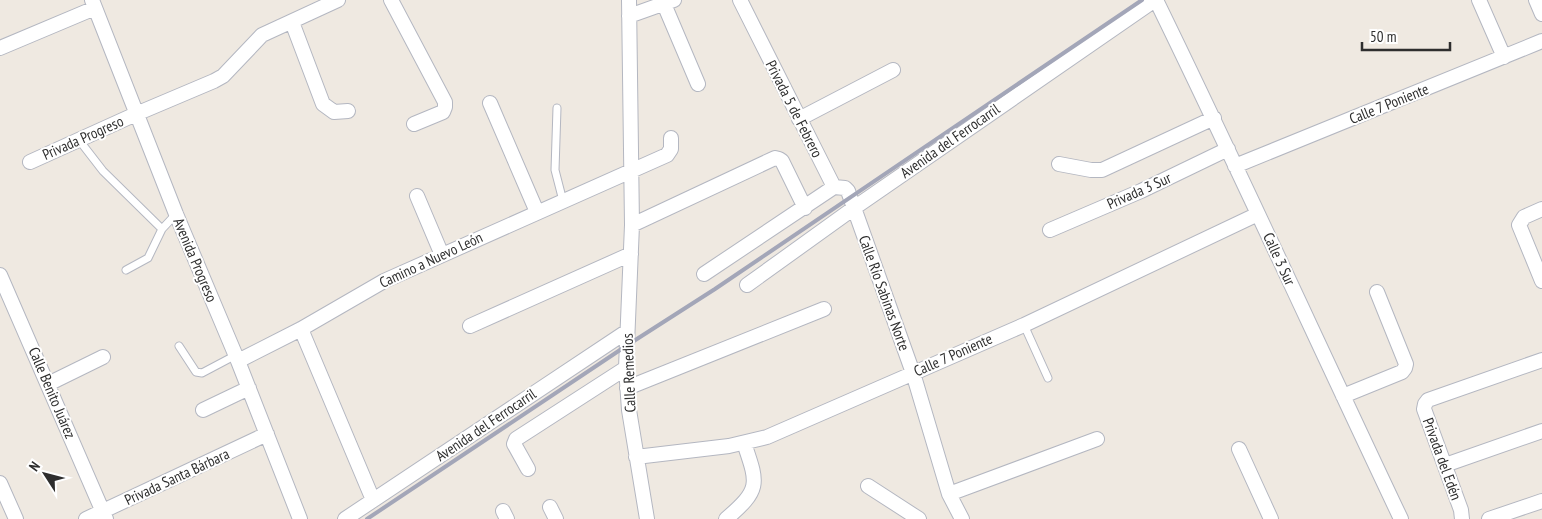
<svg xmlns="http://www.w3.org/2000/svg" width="1542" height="519" viewBox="0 0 1542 519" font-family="'PT Sans Narrow',sans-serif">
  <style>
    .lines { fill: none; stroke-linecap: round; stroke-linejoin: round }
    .lane-casing { stroke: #b4b7c1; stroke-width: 9 }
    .street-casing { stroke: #b4b7c1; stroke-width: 16 }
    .lane { stroke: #fff; stroke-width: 7 }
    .street { stroke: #fff; stroke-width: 14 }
    .rail { stroke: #a3a6b8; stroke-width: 4 }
    .labels { text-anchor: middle; stroke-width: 4; stroke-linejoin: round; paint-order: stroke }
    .street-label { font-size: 15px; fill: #2e2e2e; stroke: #fff }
  </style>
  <rect width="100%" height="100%" fill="#efe9e1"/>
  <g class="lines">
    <defs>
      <path id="lane" d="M557,108L555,170L563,201
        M79,140L103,171L162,229
        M126,270L148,258L162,229L176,214
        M1024,325L1048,378
        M179,346L196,372L202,373L236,355"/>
      <path id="street" d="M92,0L176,214L238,361L300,519
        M391,0L445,102V107L443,112L414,124
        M629,0L632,225L626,368L629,410L647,519
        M740,0L834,187L845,188L848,191L913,373L949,494L962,519
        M1156,0C1240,172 1319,346 1401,519
        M1479,0L1504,57
        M1536,0L1542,14
        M664,4L698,84
        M629,16L674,0
        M292,22L323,104L334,112L348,111
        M0,48L95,8
        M490,103L537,212
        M799,119L893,70
        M30,162L136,114L214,81L223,76L262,35L338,0
        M1059,164L1091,170H1102L1214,118
        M1235,166L1542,41
        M417,196L442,255
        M1542,209L1524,217L1519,225L1542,281
        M632,225L775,158L779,159L782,161L805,208
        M1050,230L1141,191L1228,149
        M704,274L834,187
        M0,275L106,519
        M747,285L854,208L1155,0
        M470,326L631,254
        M301,329L373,500
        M238,361L301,329L384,281L667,155L671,149V138
        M48,384L103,357
        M627,388L824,309
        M1343,396L1402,372L1405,368L1406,364L1377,292
        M203,410L249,388
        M1239,449L1271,519
        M636,457L729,446L767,437L1024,325L1258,214
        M1445,465L1542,431
        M528,469L514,444L516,439L626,368
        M0,483L16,519
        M868,486L919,519
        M949,494L1097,439
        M550,507L556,519
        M503,511L507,519
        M86,519L267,434
        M345,519L626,332
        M726,519C761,489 758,484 744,443
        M1462,519L1461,510L1424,409L1425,404L1428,400L1542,360
        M1489,519L1542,501"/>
    </defs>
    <use href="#lane" class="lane-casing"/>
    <use href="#street" class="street-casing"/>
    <use href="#lane" class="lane"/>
    <use href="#street" class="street"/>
    <path class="rail" d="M367,519L626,346L715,289L1142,0"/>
  </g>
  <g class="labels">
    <g class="street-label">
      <text transform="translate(1389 104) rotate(-22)" y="5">Calle 7 Poniente</text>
      <text transform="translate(794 109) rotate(63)" y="5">Privada 5 de Febrero</text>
      <text transform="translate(83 138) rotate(-24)" y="5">Privada Progreso</text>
      <text transform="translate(950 141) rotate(-35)" y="5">Avenida del Ferrocarril</text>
      <text transform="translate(1139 191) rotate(-24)" y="5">Privada 3 Sur</text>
      <text transform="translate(1279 259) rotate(65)" y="5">Calle 3 Sur</text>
      <text transform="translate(195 260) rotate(67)" y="5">Avenida Progreso</text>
      <text transform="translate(431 260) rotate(-25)" y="5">Camino a Nuevo León</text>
      <text transform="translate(884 293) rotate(70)" y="5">Calle Río Sabinas Norte</text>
      <text transform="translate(953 355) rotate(-24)" y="5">Calle 7 Poniente</text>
      <text transform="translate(629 373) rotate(-92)" y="5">Calle Remedios</text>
      <text transform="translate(52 393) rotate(67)" y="5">Calle Benito Juárez</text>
      <text transform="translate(486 425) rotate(-34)" y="5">Avenida del Ferrocarril</text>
      <text transform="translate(1442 459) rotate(70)" y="5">Privada del Edén</text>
      <text transform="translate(177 477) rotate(-25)" y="5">Privada Santa Bárbara</text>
    </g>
  </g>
  <g transform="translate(45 474) rotate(306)" stroke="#ffffff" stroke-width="4" paint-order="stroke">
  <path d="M0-4L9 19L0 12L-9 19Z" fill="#2e2e2e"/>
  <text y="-8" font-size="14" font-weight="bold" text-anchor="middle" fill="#2e2e2e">N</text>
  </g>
  <path d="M1362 42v8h88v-8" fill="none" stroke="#2e2e2e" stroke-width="2.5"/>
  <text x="1370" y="42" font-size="15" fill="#2e2e2e" stroke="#ffffff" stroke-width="4" paint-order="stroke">50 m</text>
</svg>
